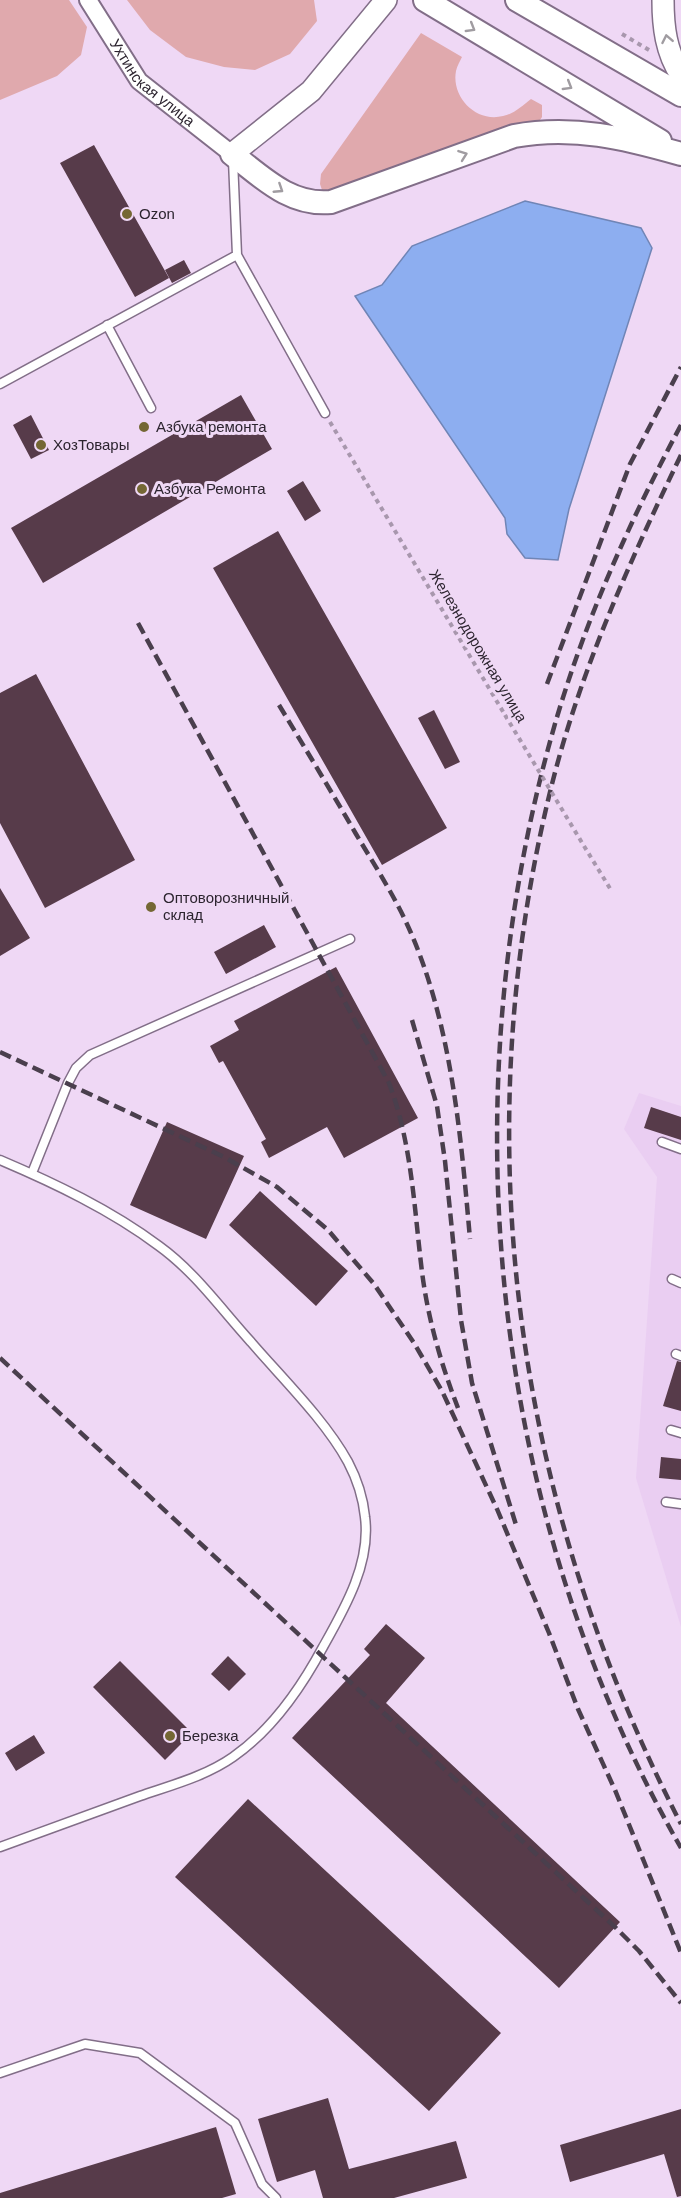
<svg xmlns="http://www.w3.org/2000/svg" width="681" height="2198" viewBox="0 0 681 2198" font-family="Arial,sans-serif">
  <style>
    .built { fill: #eacef2 }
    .green { fill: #e0a9ad }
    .water { fill: #8daef0; stroke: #7085b6; stroke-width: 1.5 }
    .building { fill: #573b4a }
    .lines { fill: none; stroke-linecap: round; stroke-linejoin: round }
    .service-casing { stroke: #826e88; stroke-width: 11 }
    .minor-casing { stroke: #826e88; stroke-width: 20 }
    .tertiary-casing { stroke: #826e88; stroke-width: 24 }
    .secondary-casing { stroke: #826e88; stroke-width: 26 }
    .path { stroke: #a897ad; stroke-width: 4; stroke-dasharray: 4.5 4.5; stroke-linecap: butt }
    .service { stroke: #fff; stroke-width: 8 }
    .minor { stroke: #fff; stroke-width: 16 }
    .tertiary { stroke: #fff; stroke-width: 21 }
    .secondary { stroke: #fff; stroke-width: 22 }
    .rail { stroke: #4a3f4d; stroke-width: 4.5; stroke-dasharray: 12 6; stroke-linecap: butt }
    .path-bridge { stroke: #a897ad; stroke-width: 4; stroke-dasharray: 4.5 4.5; stroke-linecap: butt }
    .oneway { stroke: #a09ca1 }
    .poi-dot { fill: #746734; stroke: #efd8f5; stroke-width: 2 }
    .labels { text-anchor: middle; stroke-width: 6; stroke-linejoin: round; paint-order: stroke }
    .street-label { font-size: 15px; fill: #2c242f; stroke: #efd8f5 }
    .poi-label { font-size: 15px; fill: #2c242f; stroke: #efd8f5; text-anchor: start }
  </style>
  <rect width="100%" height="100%" fill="#efd8f5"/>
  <path class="built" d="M639,1093L681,1106V1627L636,1478L657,1177L624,1129Z"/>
  <path class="green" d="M0,0H69L87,27L81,55L57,76L0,100Z
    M127,0H314L317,21L290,54L255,70L224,67L186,57L150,30Z
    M421,33L462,57C460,61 457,66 456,71C451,97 476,123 503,116C514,114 522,106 531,99L542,105V117L538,123L332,194L322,190L320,184L321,174Z"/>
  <path class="water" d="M525,201L641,228L652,248L569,509L558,560L525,558L507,534L505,518L355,296L382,285L412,246Z"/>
  <path class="building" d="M94,145L169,278L135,297L60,163Z
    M184,260L191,273L172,283L165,270Z
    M241,395L272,449L43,583L11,528Z
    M31,415L49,450L31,459L13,425Z
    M303,481L321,511L305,521L287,491Z
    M278,531L447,828L382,865L213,568Z
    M36,674L135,860L45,908L0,823V693Z
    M434,710L460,762L445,769L418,718Z
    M0,888L30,938L0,956Z
    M264,925L276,947L226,974L214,952Z
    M336,967L418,1118L344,1158L327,1127L269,1158L261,1142L266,1139L223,1061L219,1063L210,1046L239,1030L234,1021Z
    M651,1107L681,1117V1140L644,1128Z
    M167,1122L244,1156L206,1239L130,1205Z
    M260,1191L348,1271L316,1306L229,1225Z
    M677,1361L681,1362V1411L663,1406Z
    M661,1457L681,1459V1480L659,1478Z
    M386,1624L425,1658L386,1703L620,1922L559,1988L292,1738L370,1655L364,1649Z
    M228,1656L246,1674L229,1691L211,1674Z
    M120,1661L192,1733L165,1760L93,1687Z
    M34,1735L45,1753L16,1771L5,1753Z
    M248,1799L501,2033L429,2111L175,1877Z
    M328,2098L349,2169L456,2141L467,2178L394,2198H323L315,2170L277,2182L258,2119Z
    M681,2109V2196L677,2197L664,2154L570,2182L560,2145Z
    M216,2127L236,2194L222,2198H0V2193Z"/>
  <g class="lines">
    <defs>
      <path id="service" d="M233,160L237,255L325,413
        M107,325L151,408
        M0,384L237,255
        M662,1142L681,1149
        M0,1160C54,1183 111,1210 159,1246C195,1272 221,1309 251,1342C282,1378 325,1420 348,1462C357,1479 363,1497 365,1517C371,1563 345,1608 323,1647C301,1688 272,1730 233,1757C206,1776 172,1785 140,1796C94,1813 47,1830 0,1847
        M32,1173L68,1083L76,1068L90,1055L350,939
        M672,1279L681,1283
        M676,1354L681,1356
        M671,1430L681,1433
        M666,1502L681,1504
        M0,2073L85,2044L140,2053L235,2123L262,2184L276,2198"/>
      <g id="minor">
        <path id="s1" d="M88,0L139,81L232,154"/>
      </g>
      <path id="tertiary" d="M663,0C663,27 666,52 681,75
        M232,154L311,91L386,0"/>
      <path id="secondary" d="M425,0L660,141
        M517,0L681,95
        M232,154C262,177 290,206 331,202L514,136C573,125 625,138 681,154"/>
    </defs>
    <use href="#service" class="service-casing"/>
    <use href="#minor" class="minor-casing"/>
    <use href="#tertiary" class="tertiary-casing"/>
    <use href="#secondary" class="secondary-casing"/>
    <path class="path" d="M622,34L649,50
      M330,422L505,715
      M584,846L611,890"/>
    <use href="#service" class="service"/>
    <use href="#minor" class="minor"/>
    <use href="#tertiary" class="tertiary"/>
    <use href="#secondary" class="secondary"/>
    <path class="rail" d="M681,425C626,528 578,636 548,749C450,1113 493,1520 681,1848
      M681,455C629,563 580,671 551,788C464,1140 515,1503 681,1824
      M138,623L389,1083C412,1144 414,1207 422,1272C428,1319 441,1364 458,1408
      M547,684L630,464L681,367
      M279,705C305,748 331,791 356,834C375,866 396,898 411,933C452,1028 461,1137 470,1239
      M412,1020L437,1106L445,1161L461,1320L472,1383L517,1528
      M0,1052L224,1157L277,1187L328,1230L374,1284L414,1343L442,1391L497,1509L549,1633L578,1709L615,1790L681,1953
      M0,1358L615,1927L639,1951L681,2003"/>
    <path class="path-bridge" d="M505,715L584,846"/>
  </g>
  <defs><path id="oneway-chevron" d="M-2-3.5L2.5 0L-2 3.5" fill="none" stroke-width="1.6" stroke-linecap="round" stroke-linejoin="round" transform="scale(1.5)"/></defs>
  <g class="oneway">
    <use href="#oneway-chevron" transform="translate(471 28) rotate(31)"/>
    <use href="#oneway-chevron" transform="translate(667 39) rotate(-101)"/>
    <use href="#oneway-chevron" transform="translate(568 86) rotate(31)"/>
    <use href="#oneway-chevron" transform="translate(463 155) rotate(-20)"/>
    <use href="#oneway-chevron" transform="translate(279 189) rotate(33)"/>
  </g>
  <g class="poi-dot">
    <circle cx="127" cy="214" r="6"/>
    <circle cx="144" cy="427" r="6"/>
    <circle cx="41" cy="445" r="6"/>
    <circle cx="142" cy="489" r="6"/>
    <circle cx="151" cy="907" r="6"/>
    <circle cx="170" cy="1736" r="6"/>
  </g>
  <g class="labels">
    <g class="street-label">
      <text dy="5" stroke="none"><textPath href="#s1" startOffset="106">Ухтинская улица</textPath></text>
      <text transform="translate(478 646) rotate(59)" y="5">Железнодорожная улица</text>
    </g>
    <g class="poi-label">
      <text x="139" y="219">Ozon</text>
      <text x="156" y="432">Азбука ремонта</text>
      <text x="53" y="450">ХозТовары</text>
      <text x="154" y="494">Азбука Ремонта</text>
      <text x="163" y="903">Оптоворозничный<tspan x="163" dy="17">склад</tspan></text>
      <text x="182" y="1741">Березка</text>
    </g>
  </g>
</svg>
